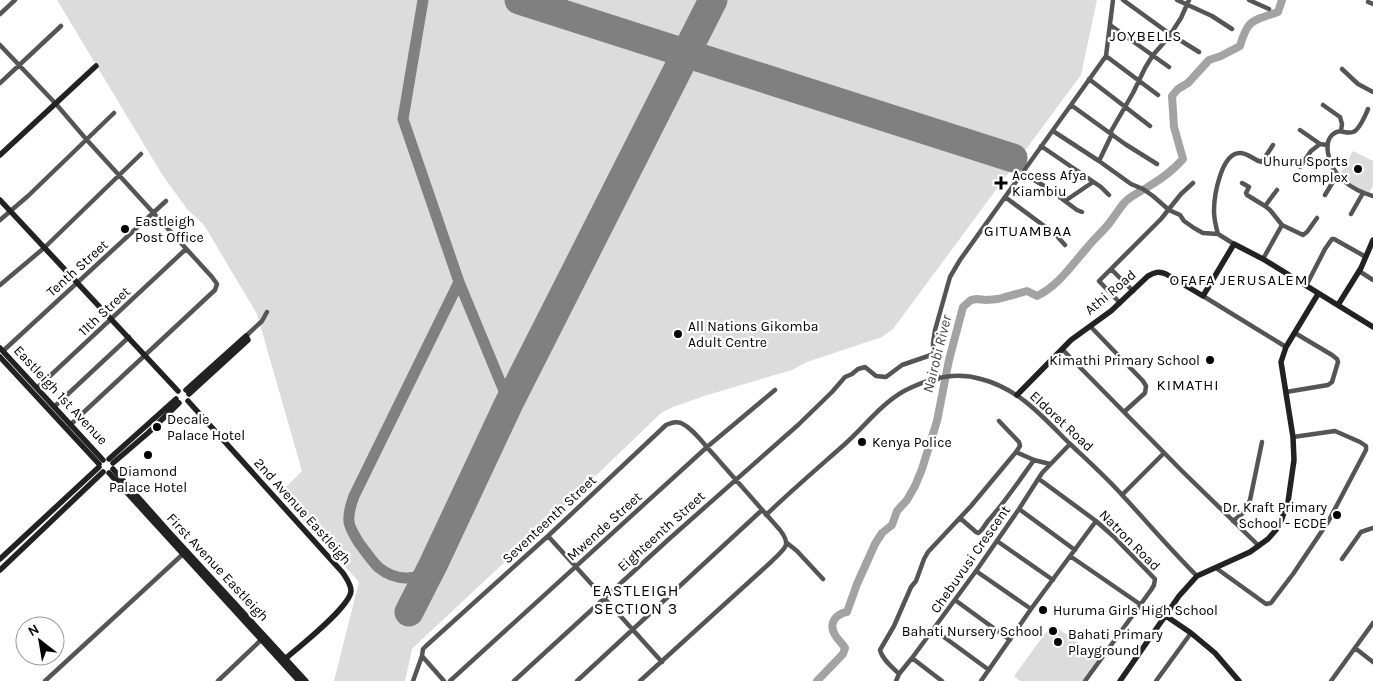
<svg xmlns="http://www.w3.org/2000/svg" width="1373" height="681" viewBox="0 0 1373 681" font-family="Karla,sans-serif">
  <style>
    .green { fill: #dcdcdc }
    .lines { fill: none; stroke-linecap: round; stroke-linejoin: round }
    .river { stroke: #a3a3a3; stroke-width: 8 }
    .taxiway { stroke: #808080; stroke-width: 11 }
    .runway { stroke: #808080; stroke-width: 29 }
    .street { stroke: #555; stroke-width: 4.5 }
    .secondary { stroke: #222; stroke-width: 5.5 }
    .poi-dot { fill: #000; stroke: #fff; stroke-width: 2 }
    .labels { text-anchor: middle; stroke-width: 4.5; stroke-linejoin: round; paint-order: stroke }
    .poi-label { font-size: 14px; fill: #000; stroke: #fff; text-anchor: start }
    .street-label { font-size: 14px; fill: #000; stroke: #fff }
    .neighbourhood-label { font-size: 15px; letter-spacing: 1px; fill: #000; stroke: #fff }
    .water-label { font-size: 15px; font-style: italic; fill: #444; stroke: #fff }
    .quarter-label { font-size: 16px; letter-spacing: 1px; fill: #000; stroke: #fff }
  </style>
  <rect width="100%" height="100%" fill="#fff"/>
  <path class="green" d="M57,0H1097L1081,75L893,329L882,337L807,362L792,370L704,396L673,407L661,413L558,512L416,645L412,649L405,681H334L359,582L279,494L302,471L257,314L204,225L187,209L163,176Z
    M1353,151L1373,161V186L1368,194L1339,176Z
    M1052,624L1100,659L1084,681H1020L1014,676Z"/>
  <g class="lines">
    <path class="river" d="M817,681L843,654L845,648C842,643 838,640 835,635C828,623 836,614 847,612L857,584L875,544L882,533L892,525L897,511L907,500L915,486L922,469L937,421L949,360L963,307L971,300L977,299L986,300L998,299L1027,291L1037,296C1058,286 1071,266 1086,249C1092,241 1100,234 1107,226C1113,219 1118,210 1125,202C1132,195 1142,191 1151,185C1161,179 1175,168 1183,159L1174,127L1172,96L1178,89L1188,83L1209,60L1221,56L1240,46C1248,18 1253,21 1278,12L1282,0"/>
    <path class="taxiway" d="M423,0L403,119L459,282L509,403
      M433,565C419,583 395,581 378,567C371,560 365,551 359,543C355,536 350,529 349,522C348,513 351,504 354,496L459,282"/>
    <path class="runway" d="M519,0L1013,158
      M409,612L433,565L509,403L713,0"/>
    <path class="street" d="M1123,0L1170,34L1199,52
      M1177,0L1212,16L1232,29
      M1249,0L1269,9
      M1368,2L1373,4
      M0,14L15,0
      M1110,25L1169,67
      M0,45L56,104L86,139L212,277L217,284L215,290L70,425
      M1106,56L1158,95
      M1342,69L1358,84L1373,92
      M1089,79L1150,126
      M0,83L61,26
      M1071,105L1125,144L1157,164
      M1323,105L1340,117L1342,124L1341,131
      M1368,109C1365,116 1360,129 1353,132C1345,135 1340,127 1332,135C1327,140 1327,147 1328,153C1331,176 1352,190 1373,196
      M1300,130L1320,144L1327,145
      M1053,131L1099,161L1131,184L1143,189L1153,196L1169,210L1180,215L1184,221L1194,228L1203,233L1218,234L1234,244
      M1110,133L1133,93L1145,68L1153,55L1168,38L1181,18L1189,0
      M1041,146L1101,187L1109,195
      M1099,161L1112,134
      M1300,167L1311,151L1320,144
      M1022,173L1046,187L1077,210L1082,212
      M1242,183L1249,187L1246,193L1247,195L1265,206
      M1325,195L1337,175
      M1005,197L1055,234L1065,245
      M1065,201L1093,182
      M1351,214L1363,193
      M0,220L28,196L114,113
      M1282,225L1303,235L1307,232L1317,218
      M1218,234C1216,227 1214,219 1214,211C1214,196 1221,153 1240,153C1248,153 1255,161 1262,162L1273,145
      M1263,259L1282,225L1270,210L1265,206L1277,190
      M1111,269L1133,291
      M1359,271L1373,280
      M0,285L44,248L141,154
      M1306,286L1325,249L1332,239H1334L1366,257
      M1203,296L1286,347
      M1120,303L1099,281L1161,219L1181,194L1193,183
      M1090,326L1143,381L1146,386L1145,393L1124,412
      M246,336L262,321L267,312
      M1062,349L1182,471L1259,546
      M3,351L166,201
      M938,379L934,359L933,343L935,330L950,277L960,260L1106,56L1113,0
      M37,388L186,249
      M1286,392L1328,385L1332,382L1338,362L1337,359L1332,355L1295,333
      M54,407L129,337
      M999,421L1019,442L1020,446L1016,452
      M1039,479L1096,521L1113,536L1155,579L1154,585L1151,590L1085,681
      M1122,495L1164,453
      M1019,509L1075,550
      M766,515C792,490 819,467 845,444C865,426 881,404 904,391C927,379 955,371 981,379C1019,389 1042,416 1069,443C1087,460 1106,477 1123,496C1148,523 1171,550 1197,576
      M960,518L976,532L978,533C982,531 984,526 988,521C1005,502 1019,481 1034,460
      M1233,521L1243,513L1250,500L1262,442
      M548,536L662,662
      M997,541L1053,580
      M787,543L797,551L823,579
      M1070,556L1163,620
      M1342,559L1361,532L1373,528
      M1216,568L1266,604L1271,603L1293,574L1328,522L1366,450V446L1360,442L1335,431L1293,437
      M976,571L1031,609
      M955,600L1010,640
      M933,629L989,670
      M1355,648L1373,662
      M899,674C892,667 882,659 880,650L894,626L911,587L916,581L924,559L928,552L971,506L1016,452L1034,460L1050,464
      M45,681L183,554
      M218,681L261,640
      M413,681L422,656
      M444,681L422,656L423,649L426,646L548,536L666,425C671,423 675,421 681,423C694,429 704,445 714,455C736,480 758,505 780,530C793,547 783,549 771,562L640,681
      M450,681L707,447L775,390
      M514,681L669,539L798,425L832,392L845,377L852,374L858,369L865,367L876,376L886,377L902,365L934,354
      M577,681L762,510
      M896,681L899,674L912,658
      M942,681L912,658L976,571L1019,509L1042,473L1070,444
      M981,681L1031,609L1096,521
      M1156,681L1191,633
      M1331,681L1373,623"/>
    <path class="secondary" d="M0,155L96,66
      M0,200L178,391
      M1338,305L1361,268L1373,240
      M0,348L103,460
      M0,357L99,464
      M186,390L246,336L248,340L189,394
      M1017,395L1071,340L1111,311L1148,276C1155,272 1159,271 1166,274L1203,296L1234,244L1263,259L1373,327
      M188,401L343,573C346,578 351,584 351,591C350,607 299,647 285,659
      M109,459L176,399
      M113,463L148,433L179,403
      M113,469L169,532L306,681
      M109,473L299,681
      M0,559L99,467
      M0,570L103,472
      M1166,616L1191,633L1215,653L1239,681
      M1120,681L1179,596L1197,576L1250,552L1268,539L1276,530L1281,521L1288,502L1294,460L1293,437L1281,362L1286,347L1318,294"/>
  </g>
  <g class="poi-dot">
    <circle cx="1358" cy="169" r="5"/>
    <path d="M998.5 175.5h5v5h5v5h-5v5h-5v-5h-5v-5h5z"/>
    <circle cx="125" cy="229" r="5"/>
    <circle cx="678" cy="334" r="5"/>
    <circle cx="1210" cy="360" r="5"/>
    <circle cx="157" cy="427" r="5"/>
    <circle cx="862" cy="442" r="5"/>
    <circle cx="148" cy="455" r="5"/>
    <circle cx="1337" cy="515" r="5"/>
    <circle cx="1043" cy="610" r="5"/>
    <circle cx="1053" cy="631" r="5"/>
    <circle cx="1058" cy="642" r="5"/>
  </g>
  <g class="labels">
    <g class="poi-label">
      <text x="1348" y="166" text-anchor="end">Uhuru Sports<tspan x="1348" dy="16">Complex</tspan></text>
      <text x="1012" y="180">Access Afya<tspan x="1012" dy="16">Kiambiu</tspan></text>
      <text x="135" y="226">Eastleigh<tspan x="135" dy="16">Post Office</tspan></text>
      <text x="688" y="331">All Nations Gikomba<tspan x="688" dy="16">Adult Centre</tspan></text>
      <text x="1200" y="365" text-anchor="end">Kimathi Primary School</text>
      <text x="167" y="424">Decale<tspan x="167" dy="16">Palace Hotel</tspan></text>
      <text x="872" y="447">Kenya Police</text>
      <text x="148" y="476" text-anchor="middle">Diamond<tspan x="148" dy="16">Palace Hotel</tspan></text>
      <text x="1327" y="512" text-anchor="end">Dr. Kraft Primary<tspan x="1327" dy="16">School - ECDE</tspan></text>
      <text x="1053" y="615">Huruma Girls High School</text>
      <text x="1043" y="636" text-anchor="end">Bahati Nursery School</text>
      <text x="1068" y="639">Bahati Primary<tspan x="1068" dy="16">Playground</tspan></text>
    </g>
    <g class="street-label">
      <text transform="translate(77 268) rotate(-42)" y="5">Tenth Street</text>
      <text transform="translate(1110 292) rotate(-40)" y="5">Athi Road</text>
      <text transform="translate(104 311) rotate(-43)" y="5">11th Street</text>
      <text transform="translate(61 395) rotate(47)" y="5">Eastleigh 1st Avenue</text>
      <text transform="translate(1062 421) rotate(43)" y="5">Eldoret Road</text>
      <text transform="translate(303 511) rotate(48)" y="5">2nd Avenue Eastleigh</text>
      <text transform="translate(549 519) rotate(-43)" y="5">Seventeenth Street</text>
      <text transform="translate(604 526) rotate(-42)" y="5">Mwende Street</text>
      <text transform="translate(661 531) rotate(-42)" y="5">Eighteenth Street</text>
      <text transform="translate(1130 540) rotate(45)" y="5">Natron Road</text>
      <text transform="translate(970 559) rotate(-55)" y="5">Chebuvusi Crescent</text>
      <text transform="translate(218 567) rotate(47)" y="5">First Avenue Eastleigh</text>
    </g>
    <g class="neighbourhood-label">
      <text x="1146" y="41">JOYBELLS</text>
      <text x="1028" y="236">GITUAMBAA</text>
      <text x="1239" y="285">OFAFA JERUSALEM</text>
      <text x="1188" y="390">KIMATHI</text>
    </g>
    <g class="water-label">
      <text transform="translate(937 354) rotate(-76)" y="5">Nairobi River</text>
    </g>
    <g class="quarter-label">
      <text x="636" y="596">EASTLEIGH<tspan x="636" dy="18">SECTION 3</tspan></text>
    </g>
  </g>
  <g transform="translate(40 641) rotate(329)"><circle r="24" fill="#ffffff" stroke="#999999"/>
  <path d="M0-4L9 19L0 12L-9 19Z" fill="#000000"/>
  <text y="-8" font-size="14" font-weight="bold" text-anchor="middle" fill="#000000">N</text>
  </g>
</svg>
